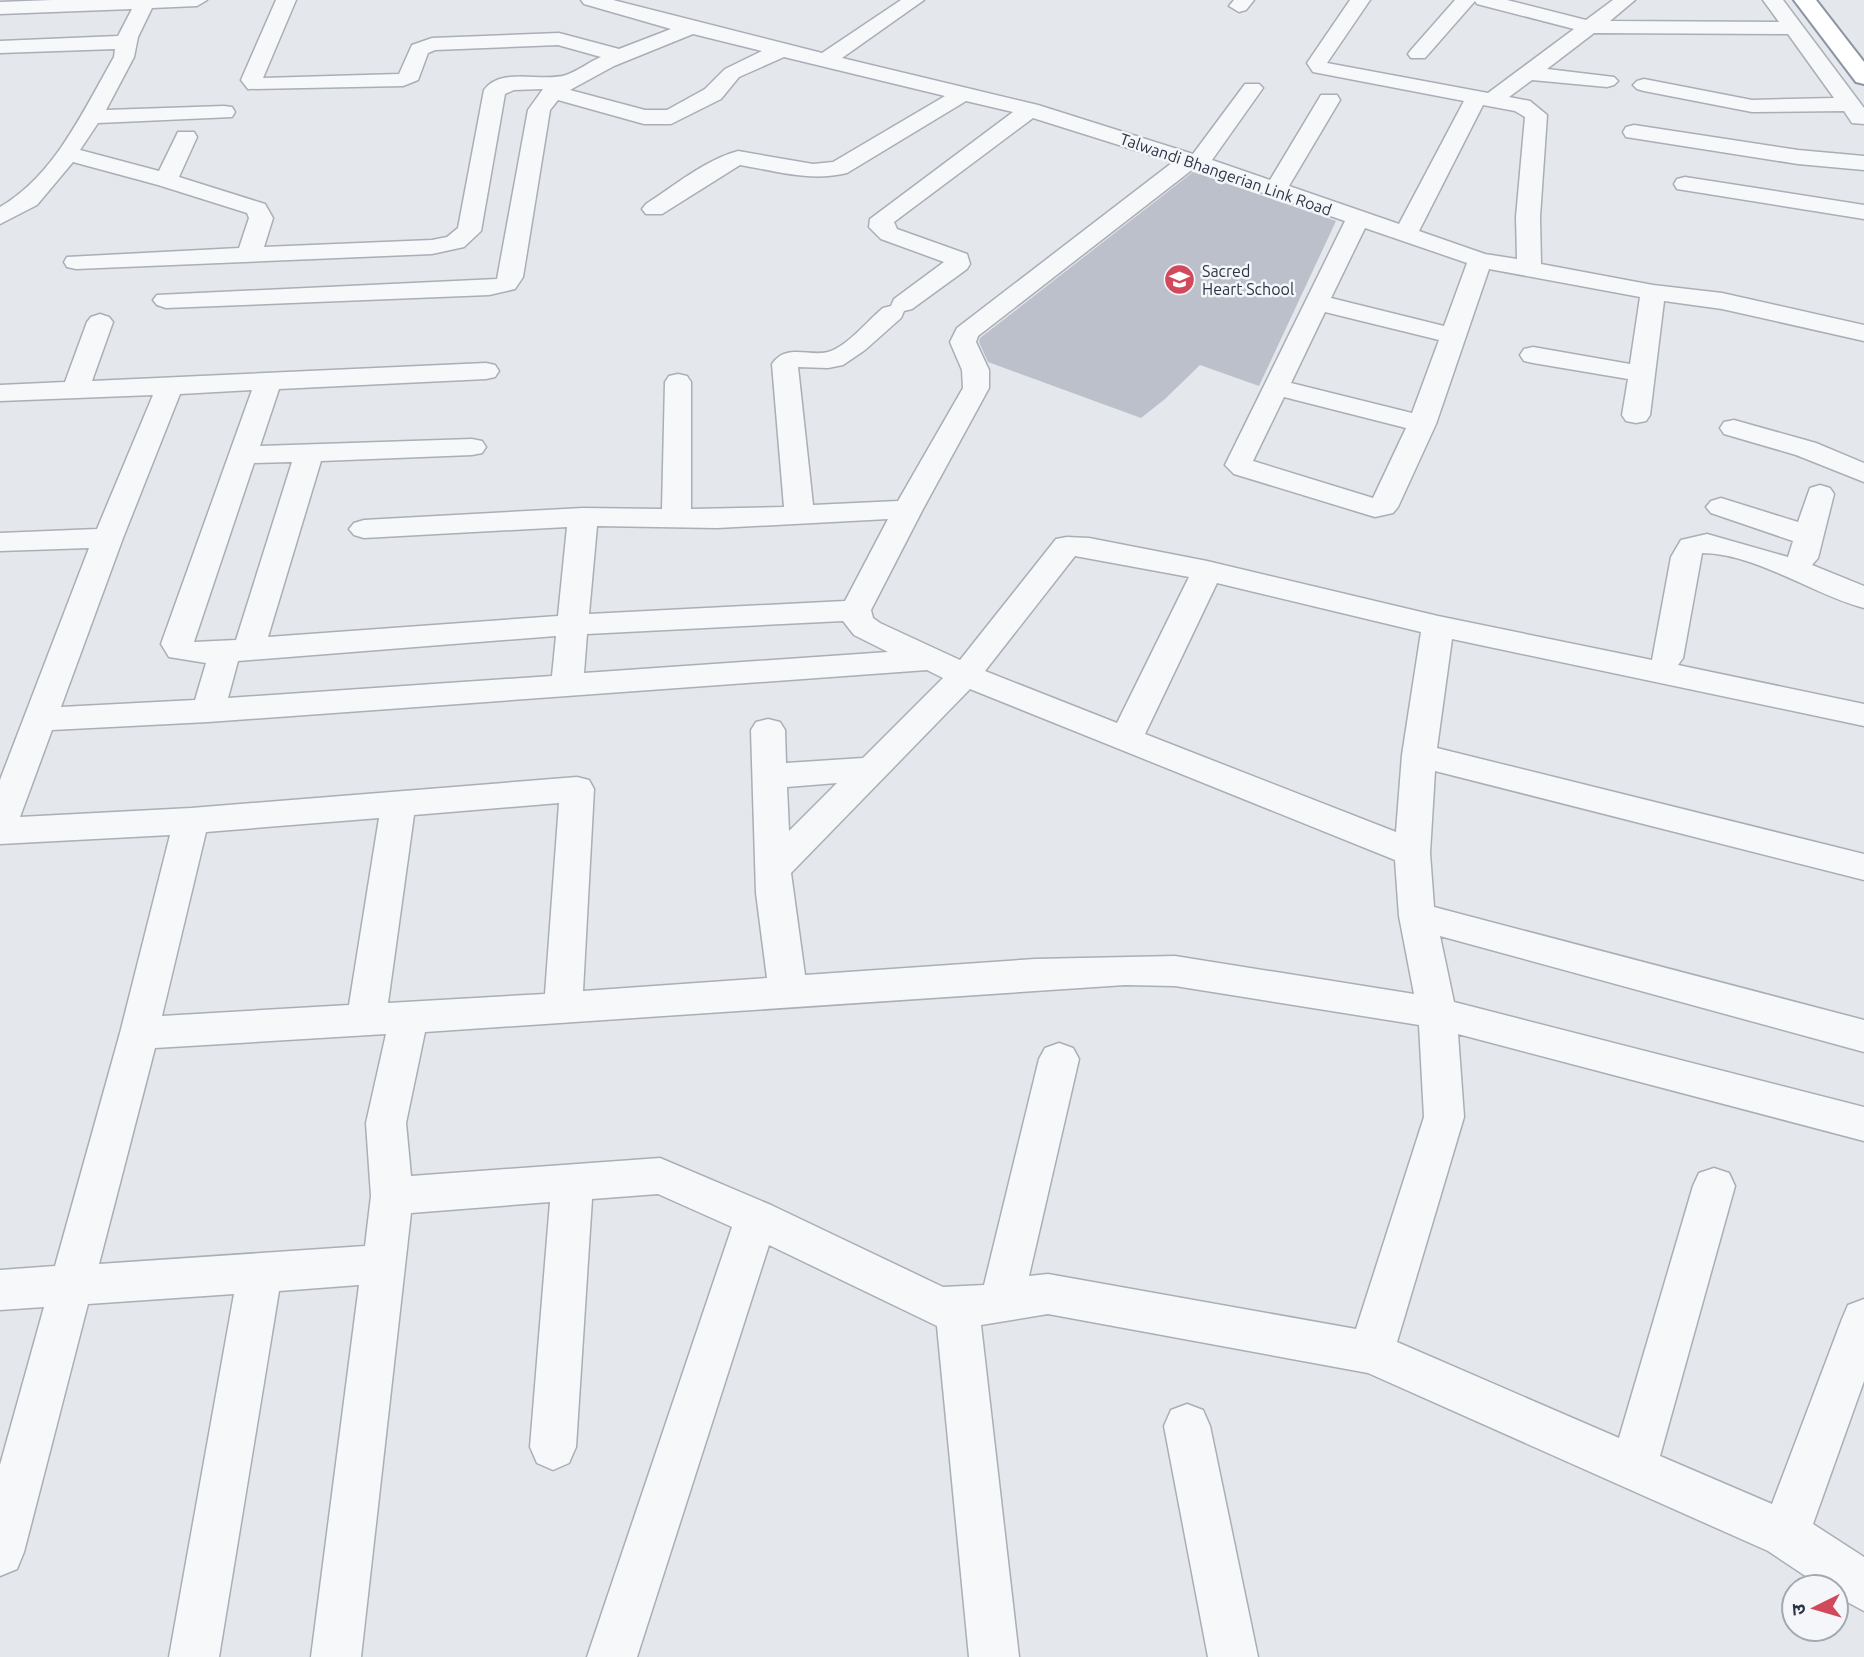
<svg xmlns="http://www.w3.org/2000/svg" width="1864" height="1657" viewBox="0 0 1864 1657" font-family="Ubuntu,'Noto Sans Devanagari',sans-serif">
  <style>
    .building { fill: #bbc0ca }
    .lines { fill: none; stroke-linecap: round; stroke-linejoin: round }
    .minor-casing { stroke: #a9aeb7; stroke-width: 3 }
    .highway-casing { stroke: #8b94a3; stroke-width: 4 }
    .minor { fill: #f7f8fa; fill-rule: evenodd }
    .highway { fill: #fff; fill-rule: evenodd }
    .labels { text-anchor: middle; stroke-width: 5; stroke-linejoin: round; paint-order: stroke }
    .far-street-label { font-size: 16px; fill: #2b3445; stroke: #f4f6f9 }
    .far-poi-label { font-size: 16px; fill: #2b3445; stroke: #f4f6f9; text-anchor: start }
  </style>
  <rect width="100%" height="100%" fill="#e4e7ec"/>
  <path class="building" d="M1193,172L1336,221L1259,386L1200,365L1165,399L1141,418L988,362L979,342L980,338Z"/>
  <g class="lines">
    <defs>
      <path id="minor" d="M52,0H207L197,6L152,8L138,37L134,57L106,110L224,106L232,107L235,112L232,117L98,123L80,150L159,171L178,132H194L197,137L179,177L265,204L273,218L264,247L432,240L447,237L458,228L484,90C501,66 542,83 566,75C578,71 589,62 601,57L558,45L435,50L428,53L418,80L403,86L248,89L241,80L276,0H296L263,78L399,74L412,45L432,38L559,33L619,49L671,29L584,4L581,0H613L822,53L901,0H924L842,58L1038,105L1193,154L1245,84H1259L1263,88L1212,160L1270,180L1321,95H1337L1340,100L1289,186L1399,224L1464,101L1313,72L1307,63L1350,0H1370L1327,63L1488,93L1574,29L1477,4L1475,1L1425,58H1411L1408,54L1411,50L1455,0H1507L1586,20L1613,0H1635L1610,21L1779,22L1763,0H1783L1864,108V124L1852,123L1844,111L1752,112L1644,91L1637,89L1633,85L1637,81L1644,79L1752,100L1834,98L1788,34L1594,33L1547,69L1614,77L1618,81L1614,85L1607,87L1532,80L1509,97L1530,101L1547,115L1540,217L1541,264L1653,285L1722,293L1864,325V341L1722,309L1664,301L1650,415L1646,421L1636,423L1626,421L1622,415L1628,379L1533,363L1524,361L1520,355L1524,349L1533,347L1630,364L1640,297L1489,269L1436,424L1398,507L1393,513L1375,517L1365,514L1234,474L1225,465L1345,221L1193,169L978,336L976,342L989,370V388L923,509L871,610L873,618L880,623L960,660L1056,539L1067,537L1089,538L1207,561L1438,616L1652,660L1671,557L1681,540L1707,534L1788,557L1793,541L1711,513L1706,507L1711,501L1721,498L1798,522L1810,488L1820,485L1830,488L1834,494L1818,558L1812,565L1864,586V608C1814,595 1755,553 1702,553L1683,658L1678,665L1864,704V726L1452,639L1437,748L1864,854V880L1435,771L1430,853L1434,907L1864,1020V1052L1440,936L1454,1002L1864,1107V1141L1458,1034L1464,1117L1397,1342L1619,1438L1693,1186L1699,1173L1714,1168L1729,1173L1735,1186L1660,1456L1772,1504L1842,1319L1848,1305L1864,1299V1381L1813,1524L1864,1557V1611L1836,1596V1587H1822L1768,1551L1368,1373L1048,1314L981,1325L1019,1657H969L937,1326L769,1245L637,1657H587L732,1227L658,1194L592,1199L576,1447L569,1463L553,1470L537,1463L530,1447L550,1202L411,1213L361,1657H311L359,1285L279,1291L219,1657H169L234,1294L88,1304L24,1552L17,1569L0,1576V1465L44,1307L0,1310V1270L55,1266L120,1033L170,835L0,844V780L89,548L0,551V533L97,529L153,395L0,401V385L65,382L87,322L91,317L100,314L109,317L113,322L92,381L486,363L495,365L499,371L495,377L486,379L279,389L260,446L472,439L482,441L486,447L482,453L472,455L321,461L268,637L558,616L567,527L364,538L354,535L349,529L354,523L364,520L583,508L662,509L665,382L669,376L678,374L687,376L691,382V509L784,507L772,364C786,343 809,357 828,352C848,346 867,321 883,308L891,306L894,299L944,262L881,239L869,227L870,219L1013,112L966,101L847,173C811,182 776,171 740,165L662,214H646L642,209L646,204C674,186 705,160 738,151L813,164L833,162L945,96L784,57L739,77L721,99L671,124H644L558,100L550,110L523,277L515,289L489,295L166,308L157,305L153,300L157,295L497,279L528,110L543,89L514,90L505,94L481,231L464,247L432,254L76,269L67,267L64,262L67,257L239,248L249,218L247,213L158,185L73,162L37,205L0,224V207C55,175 83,111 114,57L115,49L0,53V41L118,36L132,9L0,14V2ZM693,34L762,51L725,69L705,89L667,110H645L570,90L614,66ZM1483,105L1515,111L1525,117L1516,217L1517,259L1485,254L1419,231ZM1033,118L1173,162L957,328L950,342L962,370L963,388L898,501L813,505L798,367L828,368L843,365L865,350L901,318L904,311L912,309L967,269L970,264L967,254L897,229L894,222ZM1365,228L1467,263L1444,326L1331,298ZM1325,312L1439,340L1412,413L1291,383ZM252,390L161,644L169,657L206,663L195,700L61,707L123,538L180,394ZM1284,397L1406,428L1373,498L1253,461ZM292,462L236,640L194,642L254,463ZM888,519L845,601L589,614L597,526L717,528ZM1075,556L1189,577L1117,723L985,671ZM1217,583L1421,632L1402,755L1396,832L1145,734ZM843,621L854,635L888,652L584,673L587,634ZM556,636L552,676L228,698L238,661ZM927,670L943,678L863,758L786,763L785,730L780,722L768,719L756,722L751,730L756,893L767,978L583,991L594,789L589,780L577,777L191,808L20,817L52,730L208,722ZM970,689L1395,860L1399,916L1414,994L1175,956L1035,959L805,975L791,873ZM837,783L789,831L787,787ZM559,803L545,994L388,1003L414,815ZM379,818L349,1005L162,1016L206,832ZM1125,985L1175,986L1419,1025L1424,1117L1356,1329L1048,1274L1029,1276L1079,1059L1073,1048L1059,1043L1045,1048L1039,1059L984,1285L943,1287L771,1205L660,1158L411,1176L406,1123L425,1032ZM386,1034L366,1123L371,1196L365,1246L99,1264L155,1048Z
        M1234,0H1254L1246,10L1239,12L1229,6Z
        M1634,125L1798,150L1864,156V170L1798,164L1626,137L1623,132L1626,127Z
        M1685,177L1864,205V219L1677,189L1674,184L1677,179Z
        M1734,420L1816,443L1864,463V482L1796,455L1724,434L1720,428L1724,422Z
        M1187,1404L1203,1410L1210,1426L1258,1657H1208L1164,1426L1171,1410Z"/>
      <path id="highway" d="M1794,0H1816L1864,62V84L1856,82Z"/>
    </defs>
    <use href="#minor" class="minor-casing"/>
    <use href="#highway" class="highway-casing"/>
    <use href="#minor" class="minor"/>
    <use href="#highway" class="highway"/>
  </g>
  <defs>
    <symbol id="school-disc" viewBox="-11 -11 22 22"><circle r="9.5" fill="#d1495b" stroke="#f4f6f9"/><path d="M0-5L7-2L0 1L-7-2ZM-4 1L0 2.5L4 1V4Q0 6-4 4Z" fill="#fff"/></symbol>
  </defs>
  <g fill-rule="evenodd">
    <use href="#school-disc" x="1162" y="262" width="35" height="35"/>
  </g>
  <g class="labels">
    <g class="far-street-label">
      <text transform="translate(1226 174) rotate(19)" y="6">Talwandi Bhangerian Link Road</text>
    </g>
    <g class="far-poi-label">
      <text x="1202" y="277">Sacred<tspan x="1202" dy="18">Heart School</tspan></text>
    </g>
  </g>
  <g transform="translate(1815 1608) rotate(265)"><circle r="33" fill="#f4f6f9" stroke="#a4a8b1" stroke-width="2"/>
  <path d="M0-5L12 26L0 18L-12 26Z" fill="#d1495b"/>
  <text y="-10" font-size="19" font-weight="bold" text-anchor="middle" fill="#2b3445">उ</text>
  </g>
</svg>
